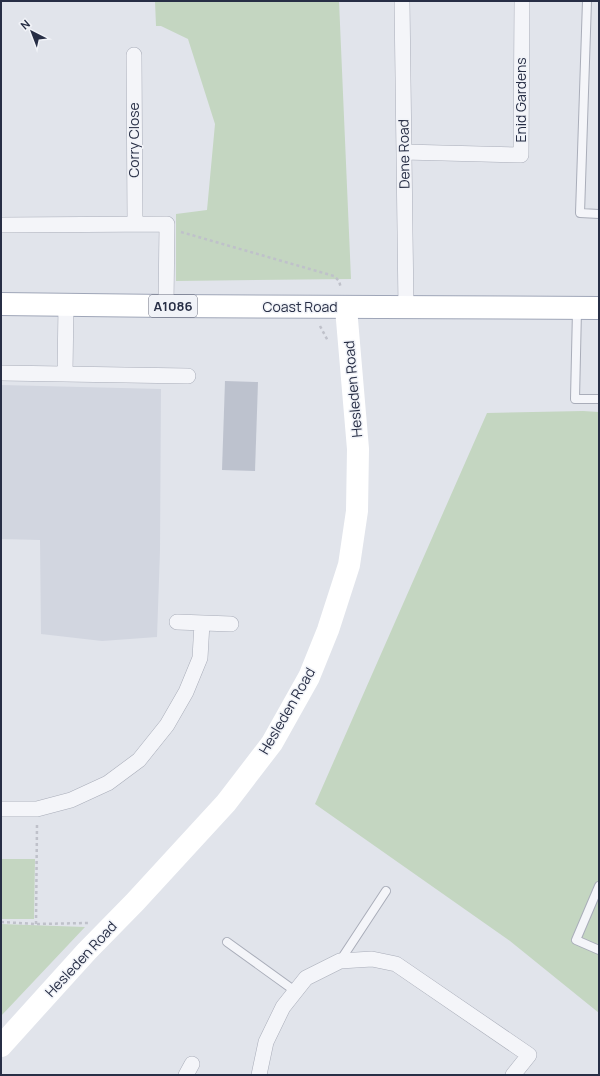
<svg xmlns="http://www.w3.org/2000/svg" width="600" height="1076" viewBox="0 0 600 1076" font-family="Manrope,sans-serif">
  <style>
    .built { fill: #d2d6e0 }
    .green { fill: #c4d6c1 }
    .building { fill: #bdc2ce }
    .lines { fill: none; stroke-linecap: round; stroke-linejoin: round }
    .service-casing { stroke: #a9adb9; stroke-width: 10 }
    .minor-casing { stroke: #a9adb9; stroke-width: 16 }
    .primary-casing { stroke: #9fa6b8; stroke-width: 24 }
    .path { stroke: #bfc1ca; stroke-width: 2.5; stroke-dasharray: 3 3; stroke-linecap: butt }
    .service { stroke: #f4f5f9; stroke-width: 8 }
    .minor { stroke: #f4f5f9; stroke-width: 15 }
    .secondary { stroke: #fff; stroke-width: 22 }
    .primary { stroke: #fff; stroke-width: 22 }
    .labels { text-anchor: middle; stroke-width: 3; stroke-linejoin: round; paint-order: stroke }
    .shield { fill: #f1f3f8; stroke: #64697b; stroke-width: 1 }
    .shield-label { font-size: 13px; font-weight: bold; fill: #272e45 }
    .street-label { font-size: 14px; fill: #272e45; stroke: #f1f3f8 }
  </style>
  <rect width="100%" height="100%" fill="#e1e4eb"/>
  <path class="built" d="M1,385L161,389L160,550L157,637L102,641L41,634L40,540L1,539Z"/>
  <path class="green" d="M155,1H339L351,279L176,281V214L207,210L215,124L188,39L161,26H156Z
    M583,411L599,412V1013L510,941L315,804L487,413Z
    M1,859H35L34,919H1Z
    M1,924L85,927L1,1016Z"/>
  <path class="building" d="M225,381L258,382L255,471L222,470Z"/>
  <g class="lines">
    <defs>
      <path id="service" d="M587,1L580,213L599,214
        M577,310L575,399H599
        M599,886L576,940L599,950
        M227,942L295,991
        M340,961L386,891"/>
      <path id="minor" d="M402,1L406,308
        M134,55L135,224
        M404,152L521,155L522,1
        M1,225L167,224L166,306
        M1,373L188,376
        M65,373L66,305
        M177,622L231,624
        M1,809H37L71,800L108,783L139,760L167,725L186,692L200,658L202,623
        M186,1075L192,1064
        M259,1075L266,1042L283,1007L306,978L340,961L372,959L396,964L529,1055L513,1075"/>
      <path id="primary" d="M1,304L166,306L599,308"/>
    </defs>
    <use href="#service" class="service-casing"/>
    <use href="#minor" class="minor-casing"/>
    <use href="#primary" class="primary-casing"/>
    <path class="path" d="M181,232L334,276L339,281L341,288
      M320,326L328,341
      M1,922L36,924L88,923
      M36,924L37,824"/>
    <use href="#service" class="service"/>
    <use href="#minor" class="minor"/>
    <path class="secondary" d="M1,1046L87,951L135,902L226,803L272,743L309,677L328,630L349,565L357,511L358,449L346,308"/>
    <use href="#primary" class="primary"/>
  </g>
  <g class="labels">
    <rect class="shield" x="149" y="295" width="48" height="22" rx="3"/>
    <g class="shield-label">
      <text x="173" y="311">A1086</text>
    </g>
    <g class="street-label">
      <text transform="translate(521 100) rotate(-90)" y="5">Enid Gardens</text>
      <text transform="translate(134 140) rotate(-90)" y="5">Corry Close</text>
      <text transform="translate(404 154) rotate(-91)" y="5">Dene Road</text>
      <text x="300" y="312">Coast Road</text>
      <text transform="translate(353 389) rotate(-95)" y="5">Hesleden Road</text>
      <text transform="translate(287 711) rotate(-60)" y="5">Hesleden Road</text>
      <text transform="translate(81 959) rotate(-47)" y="5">Hesleden Road</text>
    </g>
  </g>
  <rect width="600" height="1076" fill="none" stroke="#272e45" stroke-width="4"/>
  <g transform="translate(32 32) rotate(318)" stroke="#f1f3f8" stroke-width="3" paint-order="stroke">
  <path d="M0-3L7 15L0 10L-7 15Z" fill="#272e45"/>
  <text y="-6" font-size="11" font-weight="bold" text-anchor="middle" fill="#272e45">N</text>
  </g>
</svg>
